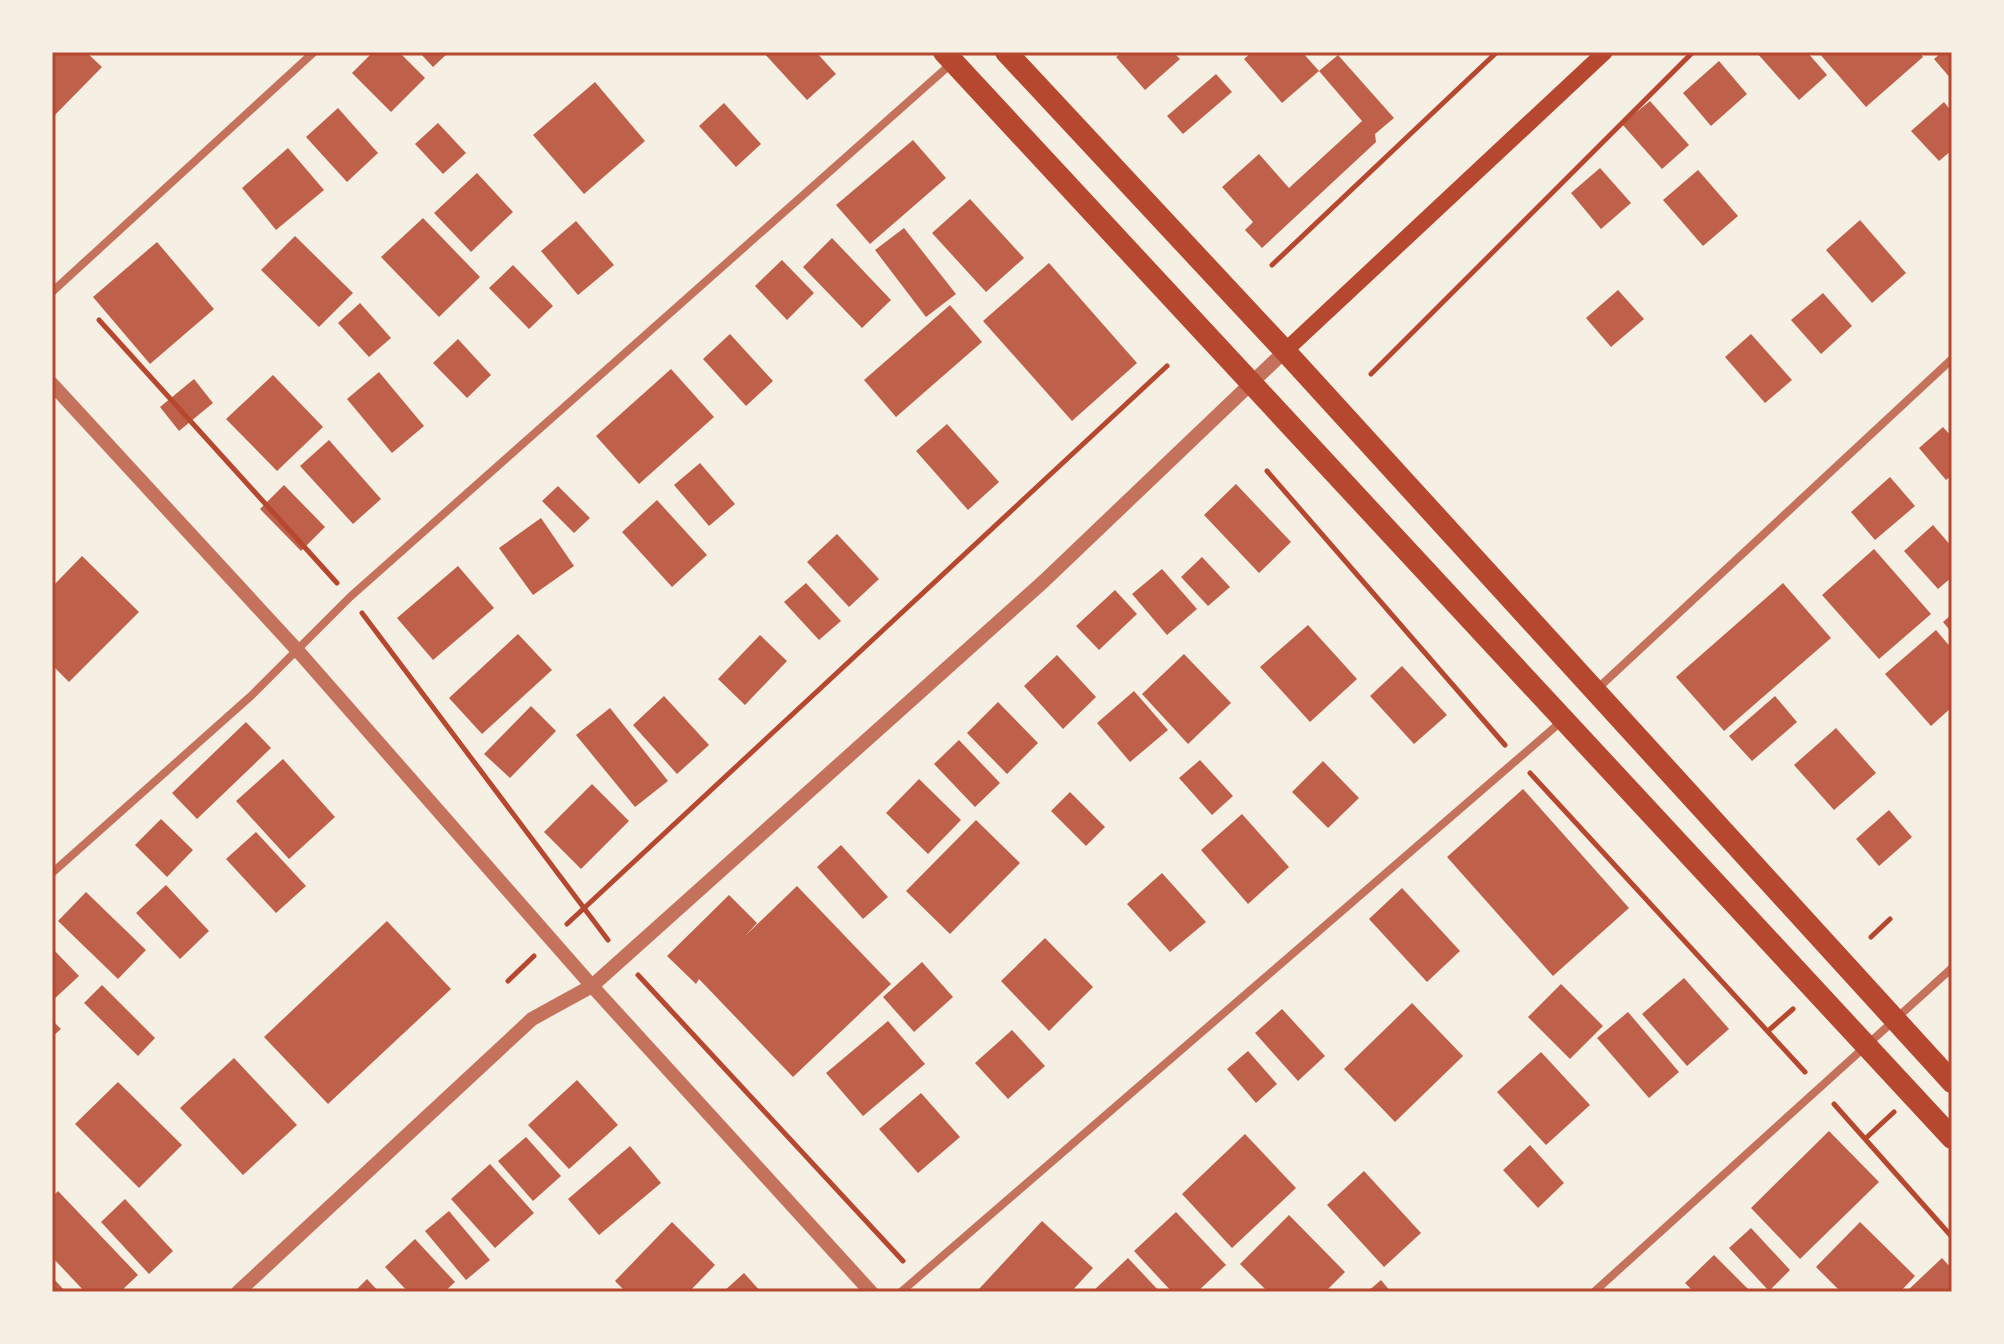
<svg xmlns="http://www.w3.org/2000/svg" width="2004" height="1344" viewBox="0 0 2004 1344" font-family="Inter,sans-serif">
  <style>
    .building { fill: #bf614a }
    .lines { fill: none; stroke-linecap: round; stroke-linejoin: round }
    .path { stroke: #b5482f; stroke-width: 5 }
    .minor { stroke: #c5725c; stroke-width: 8 }
    .tertiary { stroke: #c5725c; stroke-width: 14 }
    .secondary { stroke: #b5482f; stroke-width: 16 }
    .trunk { stroke: #b5482f; stroke-width: 22 }
    .neatline { fill: none; stroke: #b5482f; stroke-width: 3 }
  </style>
  <rect width="100%" height="100%" fill="#f6efe4"/>
  <path class="building" d="M52,52H86L102,67L52,118Z
    M373,52H399L425,78L391,112L352,73Z
    M419,52H449L433,67Z
    M763,52H816L836,74L807,100Z
    M1123,52H1173L1180,59L1145,90L1116,57Z
    M1252,52H1302L1319,71L1338,55L1394,118L1375,134L1376,142L1262,248L1245,230L1253,222L1222,187L1259,154L1289,188L1362,121L1319,71L1282,103L1244,59Z
    M1756,52H1807L1827,75L1799,100Z
    M1818,52H1919L1923,57L1866,107Z
    M1942,52H1952V80L1934,59Z
    M1719,61L1747,94L1711,126L1683,93Z
    M1216,74L1232,92L1183,134L1167,116Z
    M595,82L645,141L584,194L533,135Z
    M1650,101L1689,145L1662,169L1622,124Z
    M1944,102L1952,112V150L1939,161L1911,131Z
    M724,103L761,144L736,167L699,126Z
    M338,108L378,153L347,182L306,137Z
    M438,123L466,153L443,174L415,144Z
    M913,140L946,178L870,244L836,205Z
    M288,148L324,190L276,230L242,188Z
    M1600,168L1631,203L1601,229L1571,193Z
    M1698,170L1738,216L1703,246L1663,200Z
    M477,173L513,212L471,252L434,213Z
    M970,199L1024,258L986,292L932,233Z
    M423,218L480,277L439,317L381,257Z
    M1860,220L1906,273L1872,303L1826,250Z
    M576,221L614,265L578,295L541,251Z
    M904,228L956,294L926,317L875,250Z
    M295,236L353,293L319,327L261,270Z
    M832,238L891,300L862,328L803,267Z
    M157,242L214,309L150,364L93,297Z
    M782,260L814,293L787,320L755,286Z
    M1049,263L1137,363L1072,421L983,321Z
    M513,265L553,306L529,329L489,288Z
    M1618,290L1644,319L1611,347L1586,318Z
    M1823,293L1852,326L1821,354L1791,320Z
    M360,303L391,338L369,357L338,323Z
    M950,305L982,342L896,417L864,380Z
    M730,334L773,381L746,406L703,359Z
    M1751,334L1792,380L1765,403L1725,357Z
    M458,339L491,375L467,398L433,363Z
    M671,369L714,417L639,484L596,436Z
    M379,372L424,426L392,453L347,399Z
    M273,375L323,427L277,471L226,419Z
    M194,379L213,403L179,431L160,407Z
    M947,424L999,482L968,510L916,451Z
    M1943,427L1952,437V475L1946,480L1919,448Z
    M329,440L381,499L353,524L300,466Z
    M700,463L735,504L709,526L674,485Z
    M1890,477L1915,506L1875,540L1851,512Z
    M1236,484L1291,542L1259,573L1204,515Z
    M284,485L325,527L301,551L260,509Z
    M558,486L590,518L574,533L542,501Z
    M657,500L707,555L672,587L622,532Z
    M541,518L574,566L533,595L499,548Z
    M1933,525L1952,547V577L1938,589L1904,551Z
    M837,534L879,579L849,607L807,562Z
    M1874,549L1931,614L1879,659L1822,595Z
    M82,556L139,612L69,682L52,665V587Z
    M1202,557L1230,587L1208,606L1181,577Z
    M458,566L494,608L433,660L397,618Z
    M1162,569L1197,609L1167,635L1132,594Z
    M806,583L841,621L819,640L784,602Z
    M1783,583L1831,638L1724,731L1676,677Z
    M1115,590L1137,614L1099,650L1076,626Z
    M1952,614V633L1943,622Z
    M1308,625L1357,679L1310,722L1260,667Z
    M1936,630L1952,649V707L1931,726L1885,674Z
    M518,634L552,670L482,734L449,698Z
    M760,635L787,661L745,705L718,679Z
    M1184,654L1231,703L1188,744L1142,694Z
    M1057,655L1096,697L1063,729L1024,686Z
    M1402,666L1447,715L1414,744L1370,696Z
    M1134,691L1168,730L1130,762L1097,723Z
    M664,696L709,745L677,774L633,725Z
    M1775,696L1797,722L1752,761L1729,736Z
    M998,702L1038,743L1007,774L967,733Z
    M531,706L556,731L510,778L484,754Z
    M610,708L668,781L635,807L576,735Z
    M246,722L271,748L197,819L172,793Z
    M1836,728L1876,773L1834,810L1794,765Z
    M959,740L1000,783L975,807L934,764Z
    M283,759L335,817L289,859L236,801Z
    M1200,760L1233,796L1212,815L1179,778Z
    M1323,761L1359,798L1328,828L1292,792Z
    M919,779L961,820L928,854L886,813Z
    M592,784L629,821L581,869L544,832Z
    M1523,789L1629,908L1553,976L1447,857Z
    M1070,792L1105,827L1086,846L1051,811Z
    M1889,810L1912,837L1879,866L1856,839Z
    M1242,814L1289,867L1248,904L1201,850Z
    M161,819L193,850L167,877L135,845Z
    M976,820L1020,863L950,934L906,891Z
    M256,832L306,886L276,913L226,859Z
    M841,845L888,897L863,919L817,867Z
    M1162,873L1206,922L1170,952L1127,904Z
    M166,885L209,931L180,959L136,913Z
    M797,886L891,984L793,1077L699,979L696,984L667,956L729,895L757,923L746,935Z
    M1402,888L1460,951L1427,982L1369,919Z
    M86,892L146,950L118,979L58,921Z
    M387,921L451,989L328,1104L264,1037Z
    M1045,938L1093,987L1049,1031L1001,981Z
    M52,948L79,976L52,1001Z
    M922,962L953,997L914,1032L883,997Z
    M1684,978L1729,1029L1687,1066L1642,1014Z
    M1561,984L1603,1026L1570,1059L1528,1017Z
    M102,985L155,1038L138,1056L84,1003Z
    M1412,1003L1463,1056L1395,1122L1344,1069Z
    M1282,1009L1325,1056L1298,1081L1255,1033Z
    M1628,1012L1679,1072L1649,1098L1597,1038Z
    M52,1020L61,1029L52,1037Z
    M888,1021L925,1064L863,1116L826,1073Z
    M1012,1030L1045,1066L1008,1099L975,1063Z
    M1248,1051L1277,1084L1256,1103L1227,1069Z
    M1541,1052L1590,1105L1546,1145L1497,1092Z
    M234,1058L297,1125L243,1175L180,1108Z
    M577,1080L618,1125L569,1169L528,1125Z
    M118,1082L182,1145L139,1188L75,1124Z
    M921,1093L960,1137L918,1173L879,1129Z
    M1829,1131L1879,1182L1800,1259L1751,1208Z
    M1245,1134L1296,1188L1232,1248L1182,1194Z
    M526,1137L561,1176L533,1201L498,1161Z
    M1530,1145L1564,1183L1538,1208L1503,1170Z
    M630,1146L661,1183L599,1235L568,1199Z
    M490,1164L534,1213L495,1248L451,1199Z
    M1364,1171L1421,1233L1384,1267L1327,1205Z
    M58,1191L138,1275L120,1292H85L52,1257V1197Z
    M125,1199L173,1251L149,1274L101,1222Z
    M449,1211L490,1260L466,1280L425,1231Z
    M1176,1212L1226,1265L1197,1292H1172L1134,1251Z
    M1289,1215L1345,1272L1325,1292H1268L1240,1264Z
    M1042,1221L1093,1268L1071,1292H982L979,1289Z
    M672,1222L715,1265L689,1292H626L615,1281Z
    M1860,1222L1915,1276L1900,1292H1841L1816,1267Z
    M1751,1228L1790,1270L1769,1291L1729,1248Z
    M415,1239L455,1282L444,1292H408L385,1267Z
    M1714,1255L1751,1292H1694L1685,1283Z
    M1128,1258L1160,1292H1092Z
    M1942,1258L1952,1269V1292H1906Z
    M744,1273L761,1292H723Z
    M52,1277L66,1292H52Z
    M367,1279L379,1292H354Z
    M1381,1280L1391,1292H1367Z"/>
  <g class="lines">
    <path class="path" d="M1272,265L1497,52
      M99,320L337,583
      M1371,374L1693,52
      M1267,471L1505,745
      M362,613L608,940
      M1530,773L1805,1072
      M567,924L1167,366
      M1871,937L1890,919
      M638,975L903,1261
      M508,981L534,956
      M1768,1031L1793,1009
      M1834,1104L1952,1237
      M1865,1139L1894,1112"/>
    <path class="minor" d="M52,292L314,52
      M1596,690L1952,359
      M52,873L252,695L350,597L952,63
      M901,1292L1563,720
      M1594,1292L1952,968"/>
    <path class="tertiary" d="M52,384L298,651L592,986L871,1292
      M238,1292L532,1019L592,986L1044,581L1285,351"/>
    <path class="secondary" d="M1285,351L1605,52"/>
    <path class="trunk" d="M944,52L1952,1138
      M1006,52L1285,351L1952,1082"/>
  </g>
  <rect width="2004" height="1344" fill="none" stroke="#f6efe4" stroke-width="108"/>
  <rect x="54" y="54" width="1896" height="1236" class="neatline"/>
</svg>
